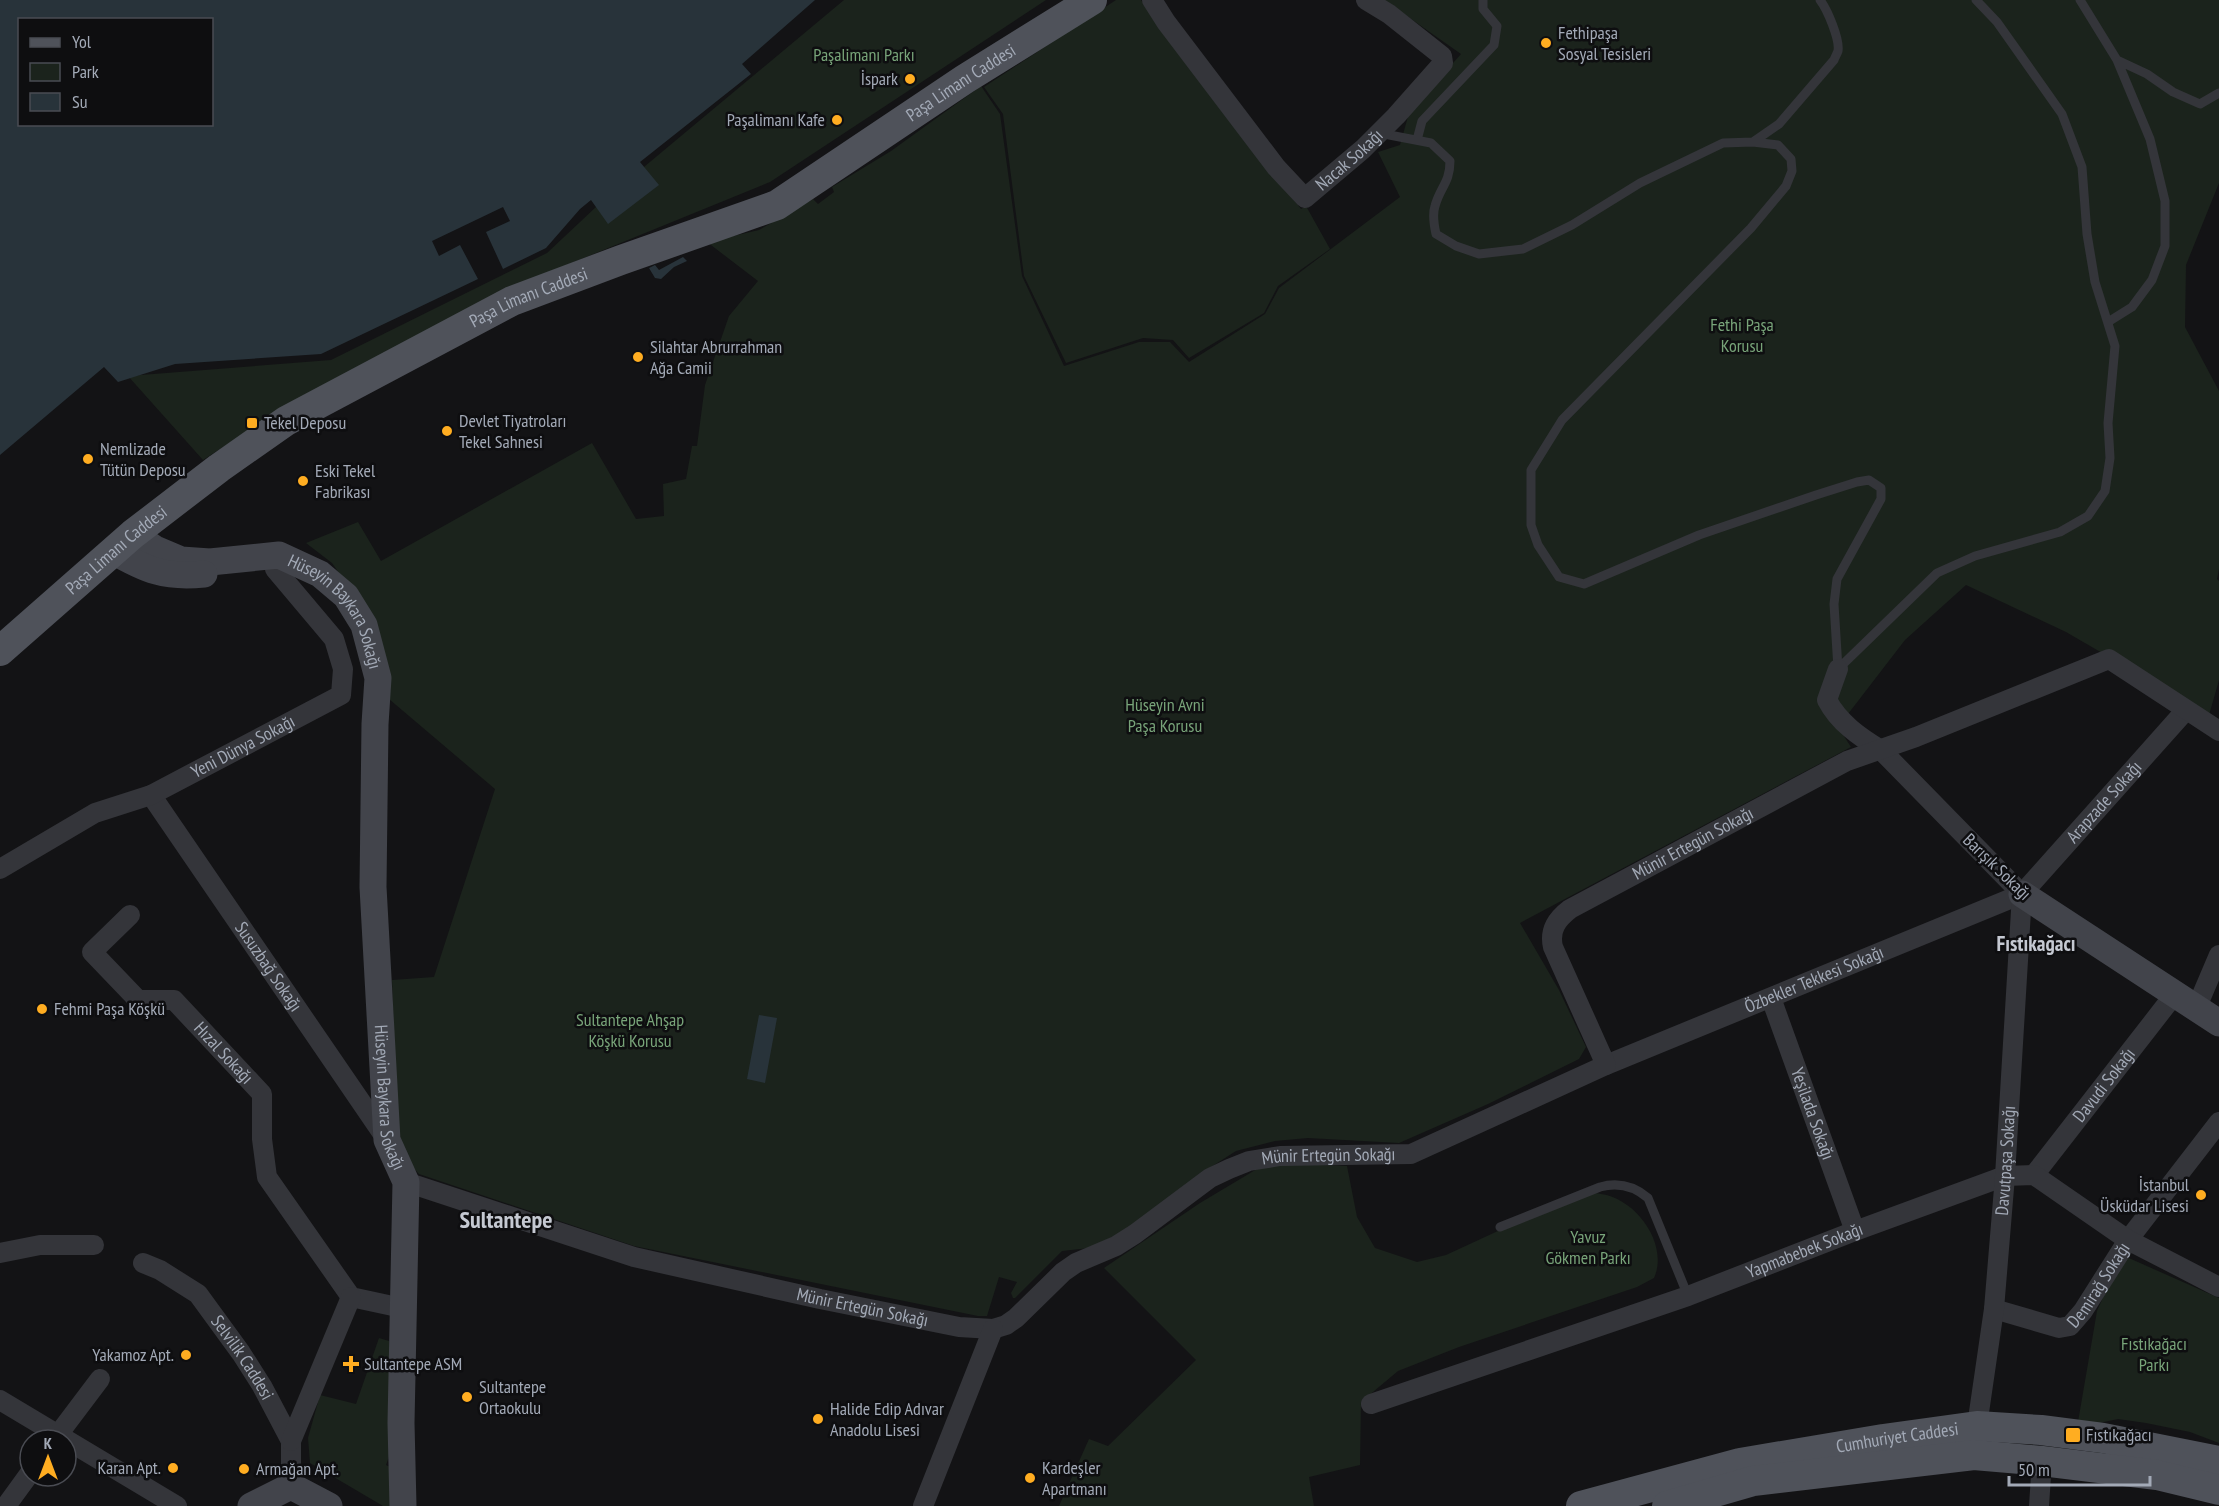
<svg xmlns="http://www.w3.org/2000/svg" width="2219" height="1506" viewBox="0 0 2219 1506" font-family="'PT Sans Narrow',sans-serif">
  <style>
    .green { fill: #1b231c }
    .water { fill: #28333a; fill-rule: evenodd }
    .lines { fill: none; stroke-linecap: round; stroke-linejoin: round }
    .lane { stroke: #34353a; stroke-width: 9 }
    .street { stroke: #34353a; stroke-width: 20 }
    .secondary { stroke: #42444b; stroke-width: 27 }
    .primary { stroke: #4f525a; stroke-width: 30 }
    .poi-dot { fill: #ffad21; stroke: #0e0e10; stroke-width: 2 }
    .labels { text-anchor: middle; stroke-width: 5; stroke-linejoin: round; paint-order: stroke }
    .poi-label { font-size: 18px; fill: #a3aab7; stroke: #0e0e10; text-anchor: start }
    .park-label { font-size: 18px; fill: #78a479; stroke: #0e0e10 }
    .street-label { font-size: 18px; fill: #a3aab7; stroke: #0e0e10 }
    .quarter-label { font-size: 21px; font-weight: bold; fill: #c5c9d2; stroke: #0e0e10 }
    .district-label { font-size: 24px; font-weight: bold; fill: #c5c9d2; stroke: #0e0e10 }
  </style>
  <rect width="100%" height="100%" fill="#131315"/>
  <path class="green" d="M844,0H1046L770,182L503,291L292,403L203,460L128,376L331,360L547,253L596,207Z
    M1116,0H1141L1301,209L1306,206L1330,249L1278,286L1264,313L1189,358L1173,340L1143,338L1066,363L1024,276L1003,114L984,87Z
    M1384,0H2219V183L2186,265L2185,327L2219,391V569L2217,579L2219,581V680L2209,715L2066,632L1966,585L1905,640L1838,727L1851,747L1520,923L1559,990L1586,1047L1579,1059L1488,1104L1399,1143L1308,1138L1275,1141L1236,1151L1200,1174L1123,1232L1089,1248L1062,1251L1015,1298H1013L1011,1293L1017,1282L999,1277L987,1316H978L634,1246L419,1174L403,1157L398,1141L392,980L434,977L495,789L389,699L353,593L332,563L306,543L358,522L381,561L592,443L636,519L664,516L663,484L686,479L692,446H697L705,385L729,316L758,281L707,242L759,230L813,199L818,204L834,192L832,187L891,151L981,86L1000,114L1022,276L1064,366L1139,342H1170L1189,362L1265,314L1279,288L1400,197L1378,152L1400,145L1409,113L1461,54Z
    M1267,1163L1347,1166L1357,1217L1375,1248L1417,1262L1446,1255L1578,1194C1585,1194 1594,1192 1601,1194C1637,1199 1669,1245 1654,1278L1637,1287L1459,1347L1398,1371L1361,1402L1360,1465L1309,1477L1314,1506H1059L1089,1439L1108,1446L1196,1360L1104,1268L1200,1203Z
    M2122,1255L2219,1298V1443L2190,1432L2146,1423L2118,1419L2099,1423L2078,1422L2097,1311Z
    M379,1338L389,1341L391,1451L386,1465L390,1467V1506H383L310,1463L308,1438L320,1395L356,1404Z"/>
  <path class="water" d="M0,0H815L742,64L751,74L640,162L659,185L608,224L591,200L580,209L546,248L503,269L486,232L510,221L503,207L432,241L439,256L460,245L478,279L321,354L175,364L118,382L104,367L0,455ZM20,20H212V124H20Z
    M683,257L687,261L674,267L661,279L655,278L649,268L655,265L659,270Z
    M759,1015L777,1018L765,1083L747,1079Z"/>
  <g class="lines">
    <path class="lane" d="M2080,0L2117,60L2150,139L2165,201V246L2152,280L2132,307L2108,322
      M2117,60L2147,74L2173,92L2200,104L2219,93
      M1379,133L1431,143L1450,161C1450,183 1440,187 1435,206C1432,215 1434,225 1436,234L1456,246L1479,254L1523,249L1572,225L1640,183L1723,143L1753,142L1778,145L1791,159L1792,171L1786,186L1751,228L1562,420L1531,470V525L1538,545L1559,577L1584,584L1699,535L1816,495L1857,482L1869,480L1881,488V499L1837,579L1834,604L1838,669
      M1417,140L1422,121L1494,45L1497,26L1483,9V0
      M1753,142L1779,124L1834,60C1835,57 1837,54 1838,51C1840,39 1827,9 1820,0
      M1838,669L1937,573L1975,556L2060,532L2088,516L2105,491L2110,458L2108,423L2115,346L2095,282L2087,234L2082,167L2062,114L1997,22L1976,0
      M1500,1227L1600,1187C1618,1182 1634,1186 1648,1198L1688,1296"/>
    <g class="street">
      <path id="s1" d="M1152,0L1166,22L1276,167L1305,198L1363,149L1396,116L1443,63L1442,56L1389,14L1366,0"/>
      <path d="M1838,669L1827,700C1839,723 1860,737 1881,750L2022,894"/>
      <path id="s2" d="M151,795L387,1140"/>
      <path id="s3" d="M0,869L95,813L151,795L341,695L343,669L334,639L275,569L279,555"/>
      <path id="s4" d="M130,915L92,952L138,1000H174L262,1094V1139L267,1177L351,1297L402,1308"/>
      <path id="s5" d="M1771,998L1855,1231"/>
      <path d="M2196,1009L2219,955"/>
      <path id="s6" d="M1606,1065L2022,894L2186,710"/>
      <path id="s7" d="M2034,1175L2174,995"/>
      <path id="s8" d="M406,1182L634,1257L820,1299L959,1327L993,1329L1006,1325L1016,1318L1063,1272L1076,1263L1116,1246L1135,1234L1210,1178L1229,1169L1249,1161L1280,1156L1411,1154L1606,1065L1553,947C1549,930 1557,919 1570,909L1847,761L1916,737L2109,659L2219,731"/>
      <path d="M0,1253L40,1245H94"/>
      <path id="s9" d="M143,1263L160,1270L198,1294L241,1353L262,1386L291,1441V1486"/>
      <path id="s10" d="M1994,1309L2059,1328L2070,1326L2083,1311L2128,1240L2219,1122"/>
      <path d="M0,1400L177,1506"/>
      <path id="s11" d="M1371,1404L1688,1296L1855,1231L2005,1176L2034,1175L2128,1240L2219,1287"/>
      <path id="s12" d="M1977,1426L1994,1309L2005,1176L2022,894"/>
      <path d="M54,1440L100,1379"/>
      <path d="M291,1441L351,1297"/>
      <path d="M6,1506L30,1473"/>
      <path d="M923,1506L993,1329"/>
      <path d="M2039,1506L2042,1461"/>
    </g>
    <g class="secondary">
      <path id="s13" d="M133,534L155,549L181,560L210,562L279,555L320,574L346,596L364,625L378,678L375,724L373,887L387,1140L406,1182L401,1423L403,1506"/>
      <path d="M113,551C146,570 165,578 204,574"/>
      <path d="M2022,894L2219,1023"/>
      <path d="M251,1506L291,1486L329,1506"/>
    </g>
    <g class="primary">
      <path id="s14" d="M0,651L133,534L219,468L286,421L512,301L621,260L777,205L965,79L1092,0"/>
      <path id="s15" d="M1581,1506L1740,1463L1883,1439L1977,1426L2041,1430L2103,1438L2219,1461"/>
      <path d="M1667,1506L1753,1481L1974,1455L2042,1461L2157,1475L2219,1490"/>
    </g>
  </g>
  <g class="poi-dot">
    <circle cx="1546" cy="43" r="6"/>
    <circle cx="910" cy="79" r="6"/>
    <circle cx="837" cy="120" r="6"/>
    <circle cx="638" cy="357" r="6"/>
    <rect x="246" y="417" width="12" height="12" rx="3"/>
    <circle cx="447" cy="431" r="6"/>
    <circle cx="88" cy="459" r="6"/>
    <circle cx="303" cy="481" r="6"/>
    <circle cx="42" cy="1009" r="6"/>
    <circle cx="2201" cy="1195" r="6"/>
    <circle cx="186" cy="1355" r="6"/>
    <path d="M348 1355h6v6h6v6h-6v6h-6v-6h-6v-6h6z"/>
    <circle cx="467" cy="1397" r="6"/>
    <circle cx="818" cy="1419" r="6"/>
    <rect x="2065" y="1427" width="16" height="16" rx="3"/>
    <circle cx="173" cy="1468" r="6"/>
    <circle cx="244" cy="1469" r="6"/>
    <circle cx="1030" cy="1478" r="6"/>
  </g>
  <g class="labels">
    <g class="poi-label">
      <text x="1558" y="39">Fethipaşa<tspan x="1558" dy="21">Sosyal Tesisleri</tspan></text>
      <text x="898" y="85" text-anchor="end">İspark</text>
      <text x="825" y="126" text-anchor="end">Paşalimanı Kafe</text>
      <text x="650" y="353">Silahtar Abrurrahman<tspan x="650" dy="21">Ağa Camii</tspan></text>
      <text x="459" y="427">Devlet Tiyatroları<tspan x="459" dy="21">Tekel Sahnesi</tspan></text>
      <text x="264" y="429">Tekel Deposu</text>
      <text x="100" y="455">Nemlizade<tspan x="100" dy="21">Tütün Deposu</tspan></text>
      <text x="315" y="477">Eski Tekel<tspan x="315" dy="21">Fabrikası</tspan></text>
      <text x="54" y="1015">Fehmi Paşa Köşkü</text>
      <text x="2189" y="1191" text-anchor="end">İstanbul<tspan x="2189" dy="21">Üsküdar Lisesi</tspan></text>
      <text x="174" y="1361" text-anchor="end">Yakamoz Apt.</text>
      <text x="364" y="1370">Sultantepe ASM</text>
      <text x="479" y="1393">Sultantepe<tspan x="479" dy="21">Ortaokulu</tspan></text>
      <text x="830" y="1415">Halide Edip Adıvar<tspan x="830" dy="21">Anadolu Lisesi</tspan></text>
      <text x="2086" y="1441">Fıstıkağacı</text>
      <text x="161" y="1474" text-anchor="end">Karan Apt.</text>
      <text x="1042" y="1474">Kardeşler<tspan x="1042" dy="21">Apartmanı</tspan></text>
      <text x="256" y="1475">Armağan Apt.</text>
    </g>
    <g class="park-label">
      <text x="864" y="61">Paşalimanı Parkı</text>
      <text x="1742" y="331">Fethi Paşa<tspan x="1742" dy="21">Korusu</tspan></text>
      <text x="1165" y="711">Hüseyin Avni<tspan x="1165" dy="21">Paşa Korusu</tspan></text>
      <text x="630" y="1026">Sultantepe Ahşap<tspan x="630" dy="21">Köşkü Korusu</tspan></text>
      <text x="1588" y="1243">Yavuz<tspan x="1588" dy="21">Gökmen Parkı</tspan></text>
      <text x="2154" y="1350">Fıstıkağacı<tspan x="2154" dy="21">Parkı</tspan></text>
    </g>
    <g class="street-label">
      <text dy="6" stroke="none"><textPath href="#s14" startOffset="1126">Paşa Limanı Caddesi</textPath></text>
      <text dy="6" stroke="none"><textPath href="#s1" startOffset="309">Nacak Sokağı</textPath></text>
      <text dy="6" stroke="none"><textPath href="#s14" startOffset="640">Paşa Limanı Caddesi</textPath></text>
      <text dy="6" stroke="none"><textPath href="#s14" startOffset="154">Paşa Limanı Caddesi</textPath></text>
      <text dy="6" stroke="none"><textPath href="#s13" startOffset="238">Hüseyin Baykara Sokağı</textPath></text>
      <text dy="6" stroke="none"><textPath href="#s3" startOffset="273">Yeni Dünya Sokağı</textPath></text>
      <text dy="6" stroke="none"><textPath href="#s6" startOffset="573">Arapzade Sokağı</textPath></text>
      <text dy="6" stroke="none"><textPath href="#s8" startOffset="1606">Münir Ertegün Sokağı</textPath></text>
      <text transform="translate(1997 867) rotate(44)" y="6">Barışık Sokağı</text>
      <text dy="6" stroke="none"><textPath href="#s2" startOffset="208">Susuzbağ Sokağı</textPath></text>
      <text dy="6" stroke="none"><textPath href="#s6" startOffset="225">Özbekler Tekkesi Sokağı</textPath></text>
      <text dy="6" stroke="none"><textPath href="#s4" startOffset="228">Hızal Sokağı</textPath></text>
      <text dy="6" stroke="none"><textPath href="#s7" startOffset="114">Davudi Sokağı</textPath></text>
      <text dy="6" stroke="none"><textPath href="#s13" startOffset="742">Hüseyin Baykara Sokağı</textPath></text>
      <text dy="6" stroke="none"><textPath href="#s5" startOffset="123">Yeşilada Sokağı</textPath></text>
      <text dy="6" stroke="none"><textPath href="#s8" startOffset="996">Münir Ertegün Sokağı</textPath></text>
      <text dy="6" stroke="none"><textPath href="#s12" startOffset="267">Davutpaşa Sokağı</textPath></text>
      <text dy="6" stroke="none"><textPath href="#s11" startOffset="460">Yapmabebek Sokağı</textPath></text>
      <text dy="6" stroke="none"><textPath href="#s10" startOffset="129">Demirağ Sokağı</textPath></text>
      <text dy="6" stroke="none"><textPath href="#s8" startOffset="474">Münir Ertegün Sokağı</textPath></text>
      <text dy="6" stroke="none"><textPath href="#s9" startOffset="141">Selvilik Caddesi</textPath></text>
      <text dy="6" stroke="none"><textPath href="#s15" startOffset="324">Cumhuriyet Caddesi</textPath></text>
    </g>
    <g class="quarter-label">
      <text x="2036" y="951">Fıstıkağacı</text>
    </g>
    <g class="district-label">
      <text x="506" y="1228">Sultantepe</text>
    </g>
  </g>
  <rect x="18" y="18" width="195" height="108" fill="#0e0e10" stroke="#4a4c53" stroke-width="1.5"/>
  <rect x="30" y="38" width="30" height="9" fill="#4f525a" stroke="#4a4c53" stroke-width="1.5"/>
  <text x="72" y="48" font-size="18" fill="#a3aab7">Yol</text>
  <rect x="30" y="63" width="30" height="18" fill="#1b231c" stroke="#4a4c53" stroke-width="1.5"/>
  <text x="72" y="78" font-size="18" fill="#a3aab7">Park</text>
  <rect x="30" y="93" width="30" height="18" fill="#28333a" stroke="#4a4c53" stroke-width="1.5"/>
  <text x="72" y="108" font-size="18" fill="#a3aab7">Su</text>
  <g transform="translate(48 1458)"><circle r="28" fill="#0e0e10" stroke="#4a4c53" stroke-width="1.5"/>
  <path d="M0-4.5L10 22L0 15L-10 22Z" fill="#ffad21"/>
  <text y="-9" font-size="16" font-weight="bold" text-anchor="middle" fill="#a3aab7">K</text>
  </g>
  <path d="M2009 1476v9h141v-9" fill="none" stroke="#a3aab7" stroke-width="3"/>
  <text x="2018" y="1476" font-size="18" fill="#a3aab7" stroke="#0e0e10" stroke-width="4.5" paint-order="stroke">50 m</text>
</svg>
